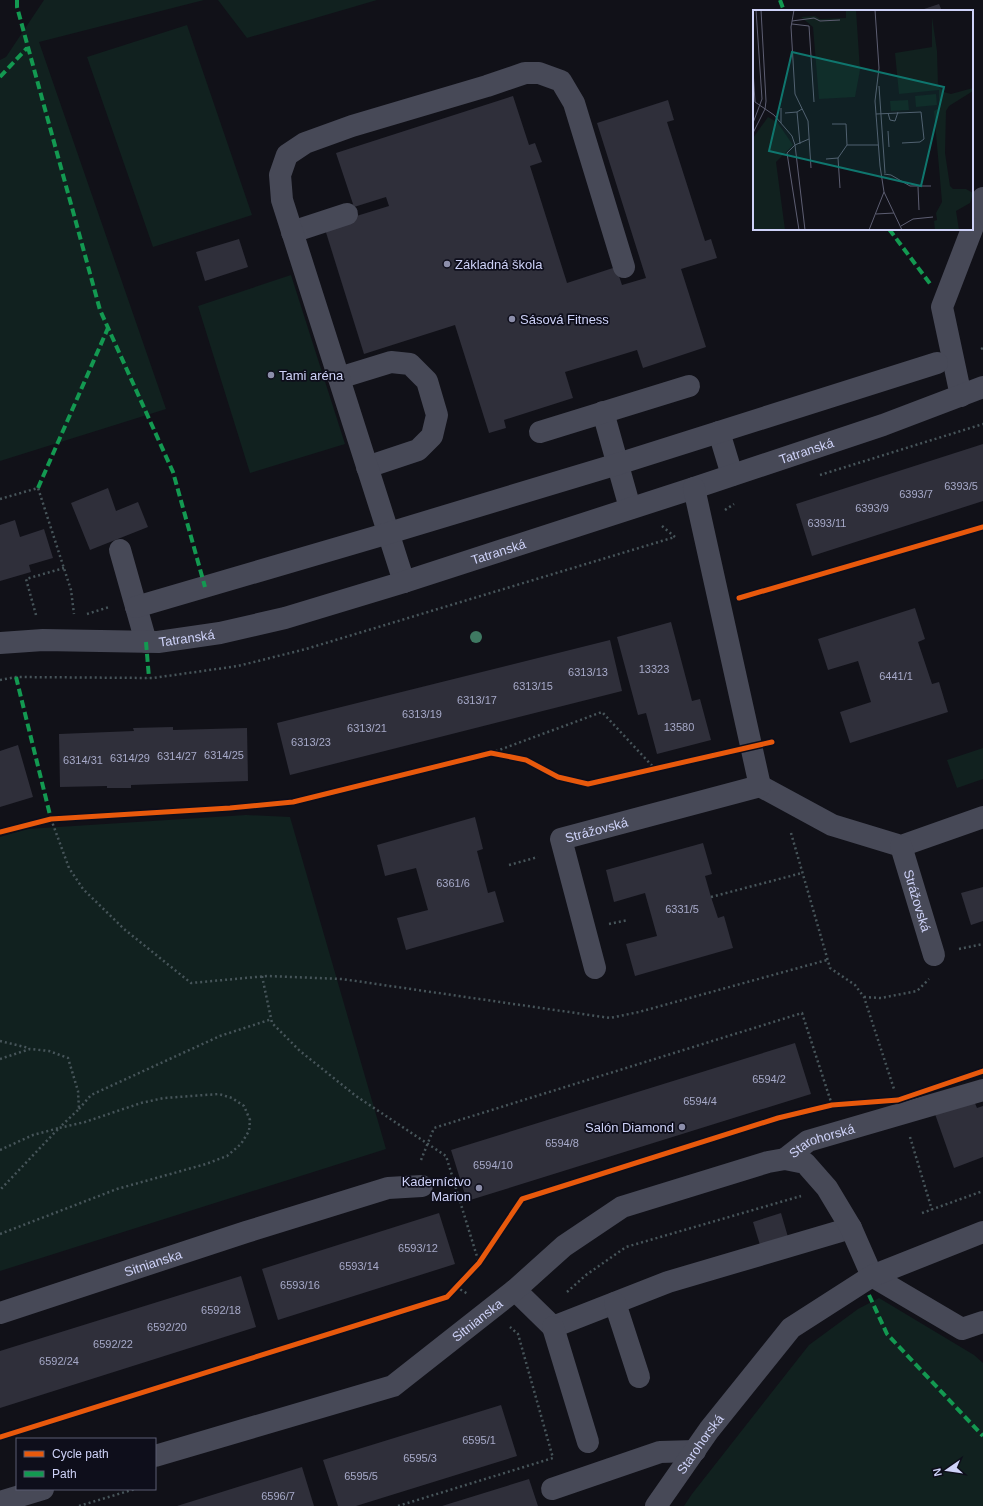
<svg xmlns="http://www.w3.org/2000/svg" width="983" height="1506" viewBox="0 0 983 1506" font-family="Arial,sans-serif">
  <style>
    .green { fill: #11211f }
    .building { fill: #2f2f3a }
    .lines { fill: none; stroke-linecap: round; stroke-linejoin: round }
    .path { stroke: #47555a; stroke-width: 2.5; stroke-dasharray: 2 3; stroke-linecap: butt }
    .minor { stroke: #474957; stroke-width: 22 }
    .quiet { stroke: #139951; stroke-width: 4; stroke-dasharray: 8 4; stroke-linecap: butt }
    .cycleway-casing { stroke: #0e0e1b; stroke-width: 8 }
    .cycleway { stroke: #e8590c; stroke-width: 5 }
    .tree { fill: #3f7962 }
    .poi-dot { fill: #8c8eaa; stroke: #0e0e1b; stroke-width: 1.5 }
    .labels { text-anchor: middle; stroke-width: 3.5; stroke-linejoin: round; paint-order: stroke }
    .number-label { font-size: 11px; fill: #a6a9c8 }
    .poi-label { font-size: 13px; fill: #ced2f8; stroke: #0e0e1b; text-anchor: start }
    .street-label { font-size: 13px; fill: #ced2f8; stroke: #0e0e1b }
    .inset-road { fill: none; stroke: #5d5e72; stroke-width: 1 }
    .view { fill: #0f766e; fill-opacity: 0.15; stroke: #0f766e; stroke-width: 2 }
    .inset-edge { fill: none; stroke: #ced2f8; stroke-width: 2 }
  </style>
  <rect width="100%" height="100%" fill="#111118"/>
  <path class="green" d="M44,0H204L39,42L166,409L0,461V60L6,57Z
    M218,0H377L247,38Z
    M187,25L252,215L153,247L87,57Z
    M291,275L345,444L250,473L198,306Z
    M983,748V779L957,788L947,760Z
    M246,815L290,817L386,1149L0,1271V837L27,829Z
    M879,1298L974,1355L983,1363V1506H684L692,1494L809,1345L858,1309Z"/>
  <path class="building" d="M939,4L942,11H918Z
    M513,96L529,145L535,143L542,162L530,166L567,283L616,267L622,285L646,278L597,123L668,100L674,120L667,122L705,241L711,239L717,258L681,269L706,347L643,368L637,350L565,372L573,398L504,420L506,428L489,433L455,325L364,354L324,226L389,206L386,197L354,207L336,153Z
    M239,239L248,267L205,281L196,252Z
    M983,444V501L812,556L796,504Z
    M108,488L116,511L138,502L148,527L90,550L71,503Z
    M15,520L20,537L44,529L53,558L29,565L31,572L0,581V525Z
    M915,608L925,639L918,642L932,684L939,682L948,712L850,743L840,712L871,702L858,661L828,670L818,639Z
    M671,622L692,701L700,699L711,740L657,754L646,713L638,715L617,637Z
    M610,640L622,691L290,775L277,723Z
    M173,727V730L247,728L248,781L131,785V788H107V786L60,787L59,734L134,731L133,728Z
    M18,745L33,797L0,807V751Z
    M475,817L483,849L477,851L488,893L495,891L504,922L406,950L397,918L428,910L416,868L385,876L377,845Z
    M703,843L712,874L705,876L711,897L718,918L724,916L733,948L635,976L626,944L657,936L645,893L614,902L606,870Z
    M983,887V921L971,925L961,893Z
    M795,1043L811,1094L467,1201L451,1150Z
    M974,1101L977,1108L983,1106V1157L954,1168L935,1114Z
    M439,1213L455,1264L278,1320L262,1269Z
    M781,1213L788,1237L760,1245L753,1222Z
    M241,1276L256,1327L0,1408V1351Z
    M501,1405L517,1456L356,1506H338L323,1460Z
    M302,1467L314,1506H177Z
    M529,1479L538,1506H442Z"/>
  <g class="lines">
    <path class="path" d="M981,349L983,348
      M820,475L983,424
      M0,499L38,488L71,590L74,614
      M725,510L734,504
      M662,526L675,537
      M87,614L109,607
      M36,615L26,579L64,568
      M0,680L16,677L153,678L238,666L306,649L675,537
      M491,753L602,712L656,770
      M51,819L69,868L83,889L124,929L191,983L267,976L342,979L610,1018L639,1012L827,960
      M791,833L830,968L855,985L864,997L894,1089
      M509,865L538,857
      M711,897L802,873
      M609,924L628,920
      M959,949L983,944
      M262,976L272,1023L300,1051L356,1096L446,1156L479,1263
      M864,997L881,998L917,991L929,979
      M0,1041L29,1048
      M0,1059L30,1049L49,1051L68,1058L78,1091L79,1109L60,1127
      M79,1109L91,1095L220,1036L272,1019
      M910,1137L932,1210
      M0,1150L33,1135L59,1128L0,1190
      M421,1160L434,1128L802,1013L832,1105
      M922,1213L983,1191
      M0,1234L117,1189L206,1164L227,1156L241,1144L249,1131L250,1120L244,1106L232,1098L219,1094L164,1098L141,1103L85,1122L59,1128
      M456,1287L468,1294
      M567,1292L586,1275L626,1247L801,1196
      M79,1506L135,1489
      M398,1506L553,1458L518,1334L510,1327"/>
    <g class="minor">
      <path d="M972,228L983,198"/>
      <path d="M292,232L347,214"/>
      <path d="M339,378L391,362L410,364L427,381L437,415L432,436L418,450L367,467"/>
      <path d="M961,396L942,307L972,229"/>
      <path d="M603,412L630,508"/>
      <path d="M540,432L689,386"/>
      <path d="M719,432L732,475"/>
      <path d="M120,550L146,642"/>
      <path d="M404,582L282,200L280,175L287,155L305,143L352,126L487,86L525,73H539L561,81L574,103L624,267"/>
      <path d="M136,607L389,533L621,463L937,363"/>
      <path id="s1" d="M0,643L43,640L158,642L220,633L285,618L404,582L694,488L883,425L983,387"/>
      <path d="M760,786L832,825L901,846L983,817"/>
      <path id="s2" d="M901,846L934,955"/>
      <path id="s3" d="M595,968L561,839L760,786L694,488"/>
      <path id="s4" d="M785,1159L808,1141L983,1090"/>
      <path d="M515,1290L553,1327L668,1282L851,1228"/>
      <path d="M615,1303L639,1377"/>
      <path id="s5" d="M0,1313L246,1232L388,1188L422,1186"/>
      <path d="M553,1327L588,1442"/>
      <path id="s6" d="M155,1456L393,1386L515,1290L564,1246L622,1207L768,1162L785,1159L805,1163L827,1188L851,1228L872,1276L962,1329L983,1322"/>
      <path d="M552,1489L660,1452L695,1451"/>
      <path d="M0,1502L43,1489"/>
      <path id="s7" d="M656,1506L709,1430L791,1328L872,1276L983,1232"/>
    </g>
    <path class="quiet" d="M17,0V7L100,310L173,472L205,587
      M780,0L784,11
      M0,77L27,48
      M889,229L931,285
      M38,488L108,328
      M146,642L149,678
      M16,677L51,819
      M869,1295L887,1334L983,1436"/>
    <defs>
      <path id="cycleway" d="M739,598L983,527
        M0,832L51,819L230,808L293,802L491,753L526,760L558,777L588,784L772,742
        M0,1437L447,1297L479,1263L522,1199L778,1118L832,1105L898,1100L983,1071"/>
    </defs>
    <use href="#cycleway" class="cycleway-casing"/>
    <use href="#cycleway" class="cycleway"/>
  </g>
  <circle class="tree" cx="476" cy="637" r="6"/>
  <g class="poi-dot">
    <circle cx="447" cy="264" r="4"/>
    <circle cx="512" cy="319" r="4"/>
    <circle cx="271" cy="375" r="4"/>
    <circle cx="682" cy="1127" r="4"/>
    <circle cx="479" cy="1188" r="4"/>
  </g>
  <g class="labels">
    <g class="number-label">
      <text x="961" y="490">6393/5</text>
      <text x="916" y="498">6393/7</text>
      <text x="872" y="512">6393/9</text>
      <text x="827" y="527">6393/11</text>
      <text x="654" y="673">13323</text>
      <text x="588" y="676">6313/13</text>
      <text x="896" y="680">6441/1</text>
      <text x="533" y="690">6313/15</text>
      <text x="477" y="704">6313/17</text>
      <text x="422" y="718">6313/19</text>
      <text x="679" y="731">13580</text>
      <text x="367" y="732">6313/21</text>
      <text x="311" y="746">6313/23</text>
      <text x="224" y="759">6314/25</text>
      <text x="177" y="760">6314/27</text>
      <text x="130" y="762">6314/29</text>
      <text x="83" y="764">6314/31</text>
      <text x="453" y="887">6361/6</text>
      <text x="682" y="913">6331/5</text>
      <text x="769" y="1083">6594/2</text>
      <text x="700" y="1105">6594/4</text>
      <text x="562" y="1147">6594/8</text>
      <text x="493" y="1169">6594/10</text>
      <text x="418" y="1252">6593/12</text>
      <text x="359" y="1270">6593/14</text>
      <text x="300" y="1289">6593/16</text>
      <text x="221" y="1314">6592/18</text>
      <text x="167" y="1331">6592/20</text>
      <text x="113" y="1348">6592/22</text>
      <text x="59" y="1365">6592/24</text>
      <text x="479" y="1444">6595/1</text>
      <text x="420" y="1462">6595/3</text>
      <text x="361" y="1480">6595/5</text>
      <text x="278" y="1500">6596/7</text>
    </g>
    <g class="poi-label">
      <text x="455" y="269">Základná škola</text>
      <text x="520" y="324">Sásová Fitness</text>
      <text x="279" y="380">Tami aréna</text>
      <text x="674" y="1132" text-anchor="end">Salón Diamond</text>
      <text x="471" y="1186" text-anchor="end">Kaderníctvo<tspan x="471" dy="15">Marion</tspan></text>
    </g>
    <g class="street-label">
      <text dy="5" stroke="none"><textPath href="#s1" startOffset="835">Tatranská</textPath></text>
      <text dy="5" stroke="none"><textPath href="#s1" startOffset="511">Tatranská</textPath></text>
      <text dy="5" stroke="none"><textPath href="#s1" startOffset="187">Tatranská</textPath></text>
      <text dy="5" stroke="none"><textPath href="#s3" startOffset="170">Strážovská</textPath></text>
      <text dy="5" stroke="none"><textPath href="#s2" startOffset="57">Strážovská</textPath></text>
      <text dy="5" stroke="none"><textPath href="#s4" startOffset="42">Starohorská</textPath></text>
      <text dy="5" stroke="none"><textPath href="#s5" startOffset="161">Sitnianska</textPath></text>
      <text dy="5" stroke="none"><textPath href="#s6" startOffset="355">Sitnianska</textPath></text>
      <text dy="5" stroke="none"><textPath href="#s7" startOffset="76">Starohorská</textPath></text>
    </g>
  </g>
  <g transform="translate(753 10)">
    <rect width="220" height="220" fill="#111118"/>
    <path d="M93,0H103L107,60L102,87L66,89L60,17L48,7L62,6L67,9L93,8ZM179,7L184,41L185,76L191,82L198,84L220,78V81L196,96L193,101L192,143L197,176L200,179H213L220,183L217,193L203,201L206,220H182L181,211L184,210L183,203L189,192L181,101L186,98V80L146,84L142,43L179,37ZM183,84L184,95L163,97L162,86ZM155,90L156,100L138,101L137,91ZM15,107L24,112L40,135L23,152L32,220H0V128Z" fill="#11211f"/>
    <path class="inset-road" d="M41,0L38,17L42,84L55,111L58,158M122,0L126,58L122,91L127,156L131,182L149,220M39,11L61,8L67,11L87,10M39,14L56,16L61,92M0,60L2,92L21,105L39,126L42,135L52,220M126,76L132,163M28,98V113M32,103L44,102M135,103L137,110L142,111L145,102M123,104L168,102L171,129L167,132L149,133M0,113L9,89L3,0M79,114H93L94,135H125M135,121L136,137M0,123L12,99L13,91L8,0M47,134L44,102L49,99M73,149L85,148M131,164L138,165L157,176H178M165,177L166,200M87,178L85,148L94,135M123,204L141,203M148,216L160,209L180,207M46,220L34,143L42,135L56,129M116,220L131,182"/>
    <path class="view" d="M39,42L191,77L168,176L16,141Z"/>
    <rect width="220" height="220" class="inset-edge"/>
  </g>
  <rect x="16" y="1438" width="140" height="52" fill="#0e0e1b" stroke="#5b5c73"/>
  <rect x="24" y="1451" width="20" height="6" fill="#e8590c" stroke="#5b5c73"/>
  <text x="52" y="1458" font-size="12" fill="#ced2f8">Cycle path</text>
  <rect x="24" y="1471" width="20" height="6" fill="#139951" stroke="#5b5c73"/>
  <text x="52" y="1478" font-size="12" fill="#ced2f8">Path</text>
  <g transform="translate(947 1470) rotate(257)" stroke="#0e0e1b" stroke-width="3" paint-order="stroke">
  <path d="M0-3L7 15L0 10L-7 15Z" fill="#ced2f8"/>
  <text y="-6" font-size="11" font-weight="bold" text-anchor="middle" fill="#ced2f8">N</text>
  </g>
</svg>
